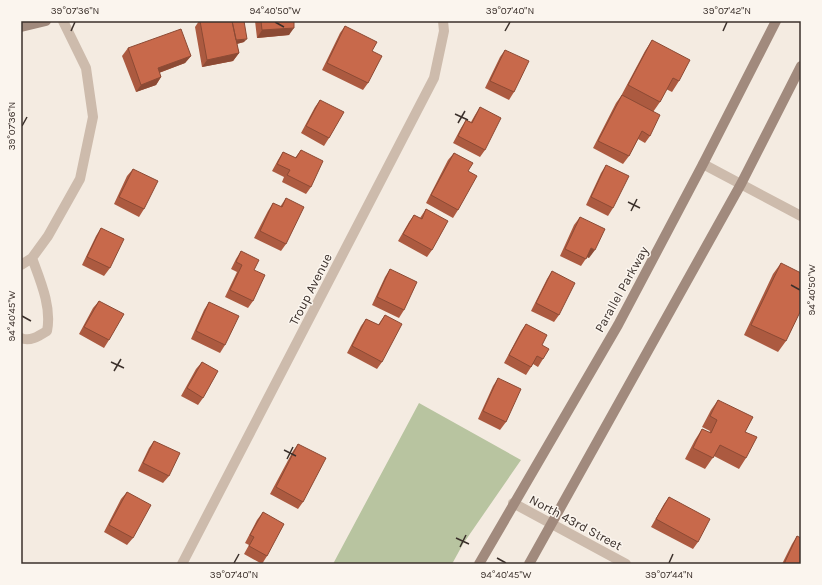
<svg xmlns="http://www.w3.org/2000/svg" width="822" height="585" viewBox="0 0 822 585" font-family="Karla,sans-serif">
  <style>
    .green { fill: #b8c4a0 }
    .lines { fill: none; stroke-linecap: round; stroke-linejoin: round }
    .street { stroke: #cdbbac; stroke-width: 10 }
    .secondary { stroke: #a18a7d; stroke-width: 10 }
    .wall { fill: #ac5a40 }
    .shaded-wall { fill: #8c4a34 }
    .building { fill: #c8694b; stroke: #8c4a34 }
    .ticks { fill: none; stroke: #3b302b; stroke-width: 1.5 }
    .labels { text-anchor: middle; stroke-width: 3; stroke-linejoin: round; paint-order: stroke }
    .street-label { font-size: 13px; fill: #3b302b; stroke: #fbf5ee }
    .neatline { fill: none; stroke: #3b302b; stroke-width: 1.5 }
    .ticks-label { font-size: 10px; text-anchor: middle; fill: #3b302b }
  </style>
  <rect width="100%" height="100%" fill="#f4ebe1"/>
  <path class="green" d="M419,403L521,460L463,544L452,564H333Z"/>
  <g class="lines">
    <path class="street" d="M703,164L801,216
      M21,265L32,258L48,236L80,179L93,117L86,68L63,21
      M21,338C30,342 39,336 47,331C52,307 40,280 32,258
      M513,503L626,564
      M182,564L434,78L444,31L443,21"/>
    <path class="secondary" d="M21,27L46,21
      M479,564L618,325L703,164L776,21
      M529,564L741,184L801,66"/>
  </g>
  <path class="wall" d="M199,21H244V42L237,44L239,53L233,61L202,67L195,27Z
    M255,21H294L289,35L257,38Z
    M345,26L372,51L368,83L363,90L322,70L340,33Z
    M652,40L679,81L672,92L666,89L660,102L653,112L650,136L645,143L638,139L629,156L623,164L593,148L616,103L621,96L645,51Z
    M128,48L191,56L185,63L159,73L161,77L156,85L136,92L122,56Z
    M505,50L514,92L509,100L485,88L500,57Z
    M320,100L329,138L324,146L301,133L315,107Z
    M480,107L485,150L480,157L453,143L461,128L466,120L471,122L475,115Z
    M301,150L311,187L306,194L282,182L284,177L272,171L278,160L283,152L295,158Z
    M454,153L468,171L458,210L453,218L426,203L448,160Z
    M606,165L613,208L608,216L586,205L601,173Z
    M133,169L144,209L139,217L114,204L127,176Z
    M286,198V244L281,251L254,238L268,211L273,203L280,207Z
    M426,209L432,250L427,257L398,241L409,222L414,215L420,218Z
    M580,217L589,258L587,257L581,266L560,256L574,225Z
    M101,228L110,268L104,276L82,265L96,236Z
    M241,251L254,270L253,301L248,308L225,297L237,272L231,269L236,259Z
    M781,263L786,341L778,352L744,335L773,274Z
    M390,269L404,310L399,318L372,305L385,277Z
    M552,271L559,315L554,322L531,311L547,279Z
    M99,301L109,340L104,348L79,334L93,308Z
    M209,302L225,345L220,353L191,339L204,310Z
    M385,315L382,362L377,369L347,353L361,326L366,319L378,325Z
    M526,324L542,345L543,359L538,367L533,364L526,375L504,363L521,331Z
    M202,362L203,398L198,405L181,396L196,369Z
    M498,378L506,422L500,430L478,419L493,386Z
    M718,400L745,432L746,458L739,469L714,456L705,469L685,459L695,440L702,429L709,433L710,431L702,427L711,410Z
    M154,441L169,476L163,483L138,471L149,448Z
    M298,444L303,502L298,509L270,494L293,451Z
    M127,492L133,538L127,545L104,532L121,499Z
    M669,497L698,542L693,549L651,527L664,504Z
    M263,512L267,556L262,564L244,554L249,545L245,543L257,520Z
    M797,536L801,564H782L792,544Z"/>
  <path class="shaded-wall" d="M294,28L289,35L257,38L262,30Z
    M247,39L244,42L232,45L234,41Z
    M239,53L233,61L202,67L207,60Z
    M191,56L185,63L153,75L158,68Z
    M161,77L156,85L136,92L141,85Z
    M591,248L595,250L589,258L585,256Z"/>
  <path class="building" d="M200,21H232L239,53L207,60Z
    M232,21H244L247,39L236,40Z
    M261,21H294V28L262,30Z
    M345,26L377,42L372,51L382,56L368,83L327,63Z
    M181,29L191,56L158,68L161,77L141,85L128,48Z
    M652,40L690,60L679,81L673,78L660,102L628,85Z
    M505,50L529,61L514,92L490,81Z
    M622,95L660,115L650,136L642,131L629,156L598,141Z
    M320,100L344,112L329,138L306,126Z
    M480,107L501,118L485,150L458,136L466,120L472,123Z
    M301,150L323,161L311,187L287,175L290,170L277,164L283,152L296,158Z
    M454,153L473,163L468,171L477,176L458,210L431,195Z
    M606,165L629,176L613,208L591,197Z
    M133,169L158,181L144,209L119,197Z
    M286,198L304,207L286,244L260,231L273,203L282,207Z
    M426,209L448,221L432,250L403,234L414,215L422,219Z
    M580,217L605,229L595,250L591,248L586,259L565,249Z
    M101,228L124,239L110,268L87,257Z
    M241,251L259,260L254,270L265,275L253,301L230,290L242,265L236,262Z
    M781,263L801,273V310L786,341L751,325Z
    M390,269L417,282L404,310L377,297Z
    M552,271L575,283L559,315L536,303Z
    M99,301L124,314L109,340L84,327Z
    M209,302L239,316L225,345L196,331Z
    M385,315L402,324L382,362L352,346L366,319L379,325Z
    M526,324L547,335L542,345L549,349L543,359L537,356L531,367L509,355Z
    M202,362L218,371L203,398L187,388Z
    M498,378L521,389L506,422L483,411Z
    M718,400L753,417L745,432L757,437L746,458L720,445L713,458L693,448L702,429L711,433L717,420L710,416Z
    M154,441L180,453L169,476L143,463Z
    M298,444L326,458L303,502L276,487Z
    M127,492L151,505L133,538L109,525Z
    M669,497L710,519L698,542L656,519Z
    M263,512L284,524L267,556L249,546L254,537L250,535Z
    M797,536L801,538V564H784Z"/>
  <path class="ticks" d="M275,22L284,27M71,31L75,22M505,31L510,22M723,31L727,22M455,114L468,120M458,123L465,111M22,126L27,117M628,202L640,208M631,211L637,199M791,285L800,290M22,316L31,321M111,362L124,368M114,371L121,359M284,450L296,456M287,459L293,447M456,538L469,544M460,547L466,535M497,558L506,563M234,563L239,554M669,563L673,554"/>
  <g class="labels">
    <g class="street-label">
      <text transform="translate(310 289) rotate(-63)" y="5">Troup Avenue</text>
      <text transform="translate(621 289) rotate(-61)" y="5">Parallel Parkway</text>
      <text transform="translate(576 522) rotate(28)" y="5">North 43rd Street</text>
    </g>
  </g>
  <rect width="822" height="585" fill="none" stroke="#fbf5ee" stroke-width="44"/>
  <rect x="22" y="22" width="778" height="541" class="neatline"/>
  <g class="ticks-label">
    <text x="75" y="14">39°07'36"N</text>
    <text x="275" y="14">94°40'50"W</text>
    <text x="510" y="14">39°07'40"N</text>
    <text x="727" y="14">39°07'42"N</text>
    <text transform="translate(11 126) rotate(-90)" y="4">39°07'36"N</text>
    <text transform="translate(811 290) rotate(-90)" y="4">94°40'50"W</text>
    <text transform="translate(11 316) rotate(-90)" y="4">94°40'45"W</text>
    <text x="234" y="578">39°07'40"N</text>
    <text x="506" y="578">94°40'45"W</text>
    <text x="669" y="578">39°07'44"N</text>
  </g>
</svg>
